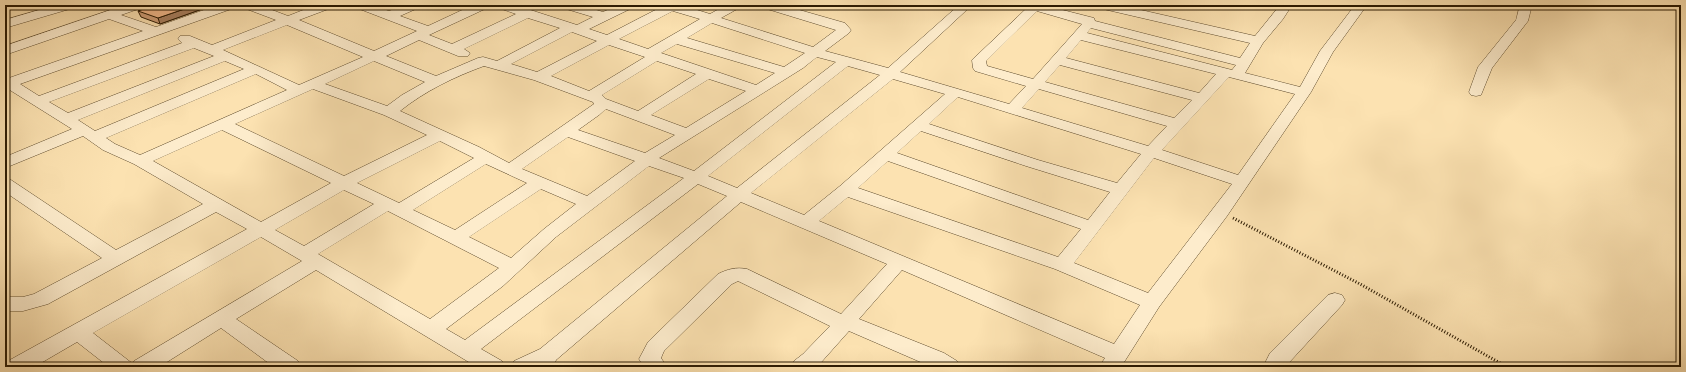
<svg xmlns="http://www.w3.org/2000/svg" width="1686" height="372" viewBox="0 0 1686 372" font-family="'EB Garamond',serif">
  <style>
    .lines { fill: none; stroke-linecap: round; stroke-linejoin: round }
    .minor-casing { stroke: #5f4c2e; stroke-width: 1 }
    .path { stroke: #2b1a02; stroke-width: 3; stroke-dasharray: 1 2; stroke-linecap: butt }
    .minor { fill: #fdeccc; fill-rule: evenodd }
    .wall { fill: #cd9c75; stroke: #2b1a02 }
    .shaded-wall { fill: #a77f5f; stroke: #2b1a02 }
    .building { fill: #eeb588; stroke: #2b1a02 }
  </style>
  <rect width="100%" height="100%" fill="#fce2b1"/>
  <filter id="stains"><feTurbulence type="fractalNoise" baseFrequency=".005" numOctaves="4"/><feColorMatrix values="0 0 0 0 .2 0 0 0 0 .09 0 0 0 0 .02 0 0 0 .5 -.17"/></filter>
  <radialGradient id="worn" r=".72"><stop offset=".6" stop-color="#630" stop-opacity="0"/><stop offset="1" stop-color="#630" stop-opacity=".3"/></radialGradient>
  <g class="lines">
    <defs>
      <path id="minor" d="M5,5H15L13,8L5,11Z
        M56,5H75L73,8L5,28V20Z
        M125,5H143L141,8L121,15L156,27L218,5H236L234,8L20,84L39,96L182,43L178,39L180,36H190L212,45L276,20L244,8L242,5H259L288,16L316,5H333L331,8L299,20L374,51L417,31L357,8L355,5H372L389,11L404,5H420L418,8L400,16L428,26L473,5H489L487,8L429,35L452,44L516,14L499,8L497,5H515L577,25L593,17L563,8L561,5H580L603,12L618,5H634L632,8L589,29L607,35L665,5H681L710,14L726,5H741L739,8L721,18L813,47L836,30L764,8L762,5H782L845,23L851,30L849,33L825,51L888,68L959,5H972L900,72L1009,104L1026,86L975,71L973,68L972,60L1030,5H1043L1094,18L1095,21L1240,58L1250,43L1099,8L1097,5H1119L1255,36L1280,5H1292L1283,19L1263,43L1245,73L1300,87L1320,51L1355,5H1367L1333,52L1311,92L1227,216L1159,307L1121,367H1099L1105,358L902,270L859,319L944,353L957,361L960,367H932L849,331L817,367H791L794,361L803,354L830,326L738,281L732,284L664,351L661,358L667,367H644L639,359L648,342L718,274C728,269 736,267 747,269L841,314L887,264L741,202L556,360L553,367H511L514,361L540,349L727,196L698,184L481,349L502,361L505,367H477L316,270L236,319L298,361L301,367H274L221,328L159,367H109L77,342L34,367H5L8,361L247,229L216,212L48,304L23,311H5V297H23L34,294L102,258L5,192V179L11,180L116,250L203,204L134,164L103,150L83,136L5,168V157L72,129L5,87V77L9,78L143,31L109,19L5,55V46ZM673,11L700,19L648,49L619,39ZM1037,11L1082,24L1033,79L987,66L986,61ZM528,18L560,28L497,61L483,57L478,58L436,76L386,56L419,40L458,56H468L470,53L464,49ZM712,23L805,53L784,67L687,38ZM287,25L363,57L299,85L223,50ZM1091,28L1236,65L1232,70L1087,33ZM572,32L597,41L537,72L511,64ZM1081,40L1216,74L1199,93L1066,58ZM677,44L775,73L756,85L661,53ZM609,45L645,57L589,91L551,76ZM194,48L214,56L68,113L49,102ZM817,57L836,62L694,171L659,158L803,68ZM225,61L244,69L95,131L78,120ZM374,61L425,82L402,95L387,106L325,84ZM657,61L696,74L638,111L606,99L602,95ZM1060,65L1192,100L1174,118L1045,82ZM484,66L534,80L593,102L594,104L509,163L479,147L400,111C425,91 454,77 484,66ZM848,66L880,75L737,188L708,176ZM256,74L287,90L140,155L115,144L106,138ZM1229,77L1295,94L1238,175L1162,150ZM709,79L746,91L686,128L651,115ZM893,79L945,94L840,186L804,215L751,193ZM313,89L384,115L427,135L344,176L235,124ZM1039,89L1167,126L1148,146L1022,108ZM958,97L1141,154L1117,183L1038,160L929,124ZM606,109L675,135L645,153L578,130L599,115ZM222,130L331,183L261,222L153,161ZM921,131L1026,166L1110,192L1088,220L897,153ZM568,137L635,161L587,196L522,169ZM440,141L474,158L399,203L357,183ZM1154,158L1232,184L1148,293L1074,263ZM888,161L1081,229L1058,257L858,188ZM486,164L527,183L455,230L413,210ZM649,166L684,178L465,340L446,329L503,286L556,237ZM541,189L576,204L544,229L511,258L469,237ZM344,190L374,204L304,246L275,230ZM848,197L1055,269L1140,305L1114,344L819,221ZM388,211L499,268L430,319L318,254ZM261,237L302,261L134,361L133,364L93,333Z
        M1520,5H1532L1528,21L1492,68L1481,95L1476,96L1471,95L1469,92L1478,67L1516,20Z
        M1335,293L1342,295L1345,300L1342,305L1285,367H1263L1270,353L1328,295Z"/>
    </defs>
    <use href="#minor" class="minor-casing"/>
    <path class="path" d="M1233,218L1360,284L1507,367"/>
    <use href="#minor" class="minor"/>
  </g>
  <path class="wall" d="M155,5H207L208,7L160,24L141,17L138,11Z"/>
  <path class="shaded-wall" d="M196,5H207L208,7L160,24L158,18Z"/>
  <path class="building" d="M155,5H196L158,18L138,11Z"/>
  <rect width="1686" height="372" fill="none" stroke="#fce2b1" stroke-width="20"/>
  <rect x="6" y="6" width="1674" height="360" fill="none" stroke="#2b1a02" stroke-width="2"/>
  <rect x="10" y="10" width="1666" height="352" fill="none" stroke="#2b1a02"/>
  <rect width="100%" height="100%" filter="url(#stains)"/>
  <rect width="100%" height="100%" fill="url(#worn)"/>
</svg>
